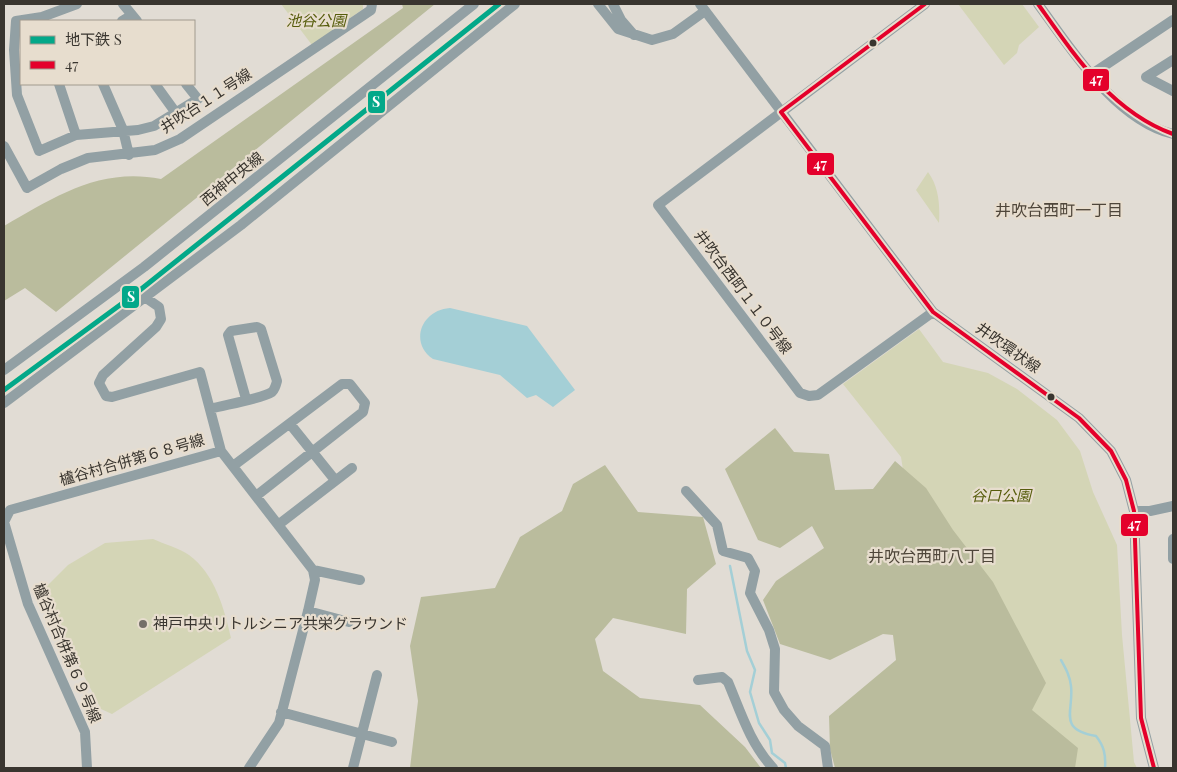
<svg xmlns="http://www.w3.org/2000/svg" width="1177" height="772" viewBox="0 0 1177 772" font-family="'Playfair Display','Noto Sans JP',serif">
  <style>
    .green { fill: #d4d5b6 }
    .forest { fill: #babc9d }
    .water { fill: #a4cfd6 }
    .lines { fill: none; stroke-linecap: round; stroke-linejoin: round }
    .stream { stroke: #a4cfd6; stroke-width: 2.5 }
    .minor { stroke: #92a0a4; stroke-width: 10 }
    .bus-1-casing { stroke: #e7ddce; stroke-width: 8 }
    .bus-1 { stroke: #e4002b; stroke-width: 4 }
    .metro-1-casing { stroke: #e7ddce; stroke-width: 9 }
    .metro-1 { stroke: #03a889; stroke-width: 5 }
    .bus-dot { fill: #39352f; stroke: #e7ddce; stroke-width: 2 }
    .poi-dot { fill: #746f69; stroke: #e7ddce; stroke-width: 2 }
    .labels { text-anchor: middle; stroke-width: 4.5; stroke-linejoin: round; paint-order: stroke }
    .park-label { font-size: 15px; font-style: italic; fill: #575d0c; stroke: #e7ddce }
    .street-label { font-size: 15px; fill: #39352f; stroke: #e7ddce }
    .poi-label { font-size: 15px; fill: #39352f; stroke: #e7ddce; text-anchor: start }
    .neighbourhood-label { font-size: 16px; fill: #4f463a; stroke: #e7ddce }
    .line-badge { stroke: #e7ddce; stroke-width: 2 }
    .badge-label { font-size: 14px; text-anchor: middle; font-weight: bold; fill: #fff }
  </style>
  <rect width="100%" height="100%" fill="#e1dcd4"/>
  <path class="green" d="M281,4H363V9L312,45Z
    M958,4H1022L1039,27L1019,45L1017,53L1004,65Z
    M928,172C939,187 940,205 939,223L916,190Z
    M919,329L943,362L988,373L1017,389L1057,420L1080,451L1093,492L1117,545L1122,635L1134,762L1137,768H1052L907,496L901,457L843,384Z
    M153,539C164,544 179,548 189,555C215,574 224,608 231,638L112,714L101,709L41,592L68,565L105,543Z"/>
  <path class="forest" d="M402,4H435L56,312L25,288L4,301V226C55,197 99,167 161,179L403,8Z
    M775,428L794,452L829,454L835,490L873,489L895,461L926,488L953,530L993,582L1046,683L1032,710L1078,748L1075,768H835L830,749L829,716L896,660L893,635L883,634L830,660L780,644L763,600L776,581L824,548L812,526L780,548L758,540L725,469Z
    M605,465L638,512L703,517L716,564L687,589L686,634L613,618L595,639L603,671L640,698L700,705L745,747L761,768H410L418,701L410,646L421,597L495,588L520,537L562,511L573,484Z"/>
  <path class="water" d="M450,308L527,326L575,390L553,407L536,395L527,398L500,375L433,359C409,343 421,310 450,308Z"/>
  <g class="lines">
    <path class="stream" d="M730,566L747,651L755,670L750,692L759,723L770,740L772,753L785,763L786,768
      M1061,660C1066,669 1070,676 1071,686C1074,712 1057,729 1096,736C1104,746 1106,755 1105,768"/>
    <path class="minor" d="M77,4L42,17L16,21L14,50L17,95L39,151L76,135L138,130L154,126L198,99L186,84
      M123,4L137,21
      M598,4L618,29L652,40L673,34L705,11
      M613,4L621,20L634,35
      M700,4L933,312L1079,418L1111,451L1126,480L1134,511L1141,718L1154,768
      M925,4L658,205L800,393L809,396L818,395L933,312
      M1038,4C1072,50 1115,120 1173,134
      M122,21L132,15
      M1173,60L1146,77L1173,91
      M1092,74L1173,20
      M59,84L76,135
      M103,84L123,130L129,155
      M155,84L176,113
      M4,146L27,188L61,169L88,158L155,150L180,139L371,10L372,4
      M146,298L159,307L161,319L156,327L103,375L99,383L106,396L112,397L200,372L221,451L313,570L315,580L308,611L279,723L249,768
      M4,370L144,267L474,4
      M4,403L241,225L515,4
      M210,409C224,405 261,399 272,392C275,389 276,385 277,381L261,329L257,327L231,331L228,335L246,399
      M290,424L335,480
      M233,466L342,384H350L365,403L363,412L256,496
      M686,491L717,525L723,551L748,558L755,571L750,593L769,630L775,649L774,692L784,710L798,726L825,746L828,768
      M1134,511H1150L1173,506
      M278,525L352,468
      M1173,539V559
      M313,570L360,580
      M308,611L349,622
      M698,680L722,677L728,682C741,713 750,743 773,768
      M281,712L392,742
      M87,768L85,732L28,604L4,522L10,510L221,451
      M353,768L377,675"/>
    <defs>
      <path id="bus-1" d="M925,4L781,112L933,312L1079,418L1111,451L1126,480L1134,511L1141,718L1154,768
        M1038,4C1075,56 1111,111 1173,134"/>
    </defs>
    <use href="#bus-1" class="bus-1-casing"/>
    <use href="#bus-1" class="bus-1"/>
    <defs>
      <path id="metro-1" d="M4,390L135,294L499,4"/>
    </defs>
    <use href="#metro-1" class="metro-1-casing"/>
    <use href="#metro-1" class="metro-1"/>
  </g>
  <g class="bus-dot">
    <circle cx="873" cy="43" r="4.5"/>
    <circle cx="1051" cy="397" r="4.5"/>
  </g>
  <circle class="poi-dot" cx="143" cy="624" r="5"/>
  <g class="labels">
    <g class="park-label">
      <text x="316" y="26">池谷公園</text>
      <text x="1001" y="501">谷口公園</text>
    </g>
    <g class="street-label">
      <text transform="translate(206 101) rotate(-33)" y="5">井吹台１１号線</text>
      <text transform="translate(232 179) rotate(-39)" y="5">西神中央線</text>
      <text transform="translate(743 292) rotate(53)" y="5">井吹台西町１１０号線</text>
      <text transform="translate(1008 348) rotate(35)" y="5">井吹環状線</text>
      <text transform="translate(132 460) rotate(-16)" y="5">櫨谷村合併第６８号線</text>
      <text transform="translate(67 653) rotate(67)" y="5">櫨谷村合併第６９号線</text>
    </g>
    <g class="poi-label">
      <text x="153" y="629">神戸中央リトルシニア共栄グラウンド</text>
    </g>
    <g class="neighbourhood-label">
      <text x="1059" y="216">井吹台西町一丁目</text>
      <text x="932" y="562">井吹台西町八丁目</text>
    </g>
  </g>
  <g class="line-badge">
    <rect x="1082" y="68" width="28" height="24" rx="5" fill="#e4002b"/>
    <rect x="367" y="90" width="19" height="24" rx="5" fill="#03a889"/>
    <rect x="806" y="152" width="29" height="24" rx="5" fill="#e4002b"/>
    <rect x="121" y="285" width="19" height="24" rx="5" fill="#03a889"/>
    <rect x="1120" y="513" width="29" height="24" rx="5" fill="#e4002b"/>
  </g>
  <g class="badge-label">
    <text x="1096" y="84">47</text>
    <text x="376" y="107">S</text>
    <text x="820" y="169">47</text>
    <text x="131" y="302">S</text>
    <text x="1134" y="529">47</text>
  </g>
  <rect width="1177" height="772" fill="none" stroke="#39352f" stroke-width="10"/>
  <rect x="20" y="20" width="175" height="65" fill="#e7ddce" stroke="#a19a8e"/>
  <rect x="30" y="36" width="25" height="8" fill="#03a889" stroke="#a19a8e"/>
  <text x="65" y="45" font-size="15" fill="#39352f">地下鉄 S</text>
  <rect x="30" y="61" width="25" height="8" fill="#e4002b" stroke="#a19a8e"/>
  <text x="65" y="70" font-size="15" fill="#39352f">47</text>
</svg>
